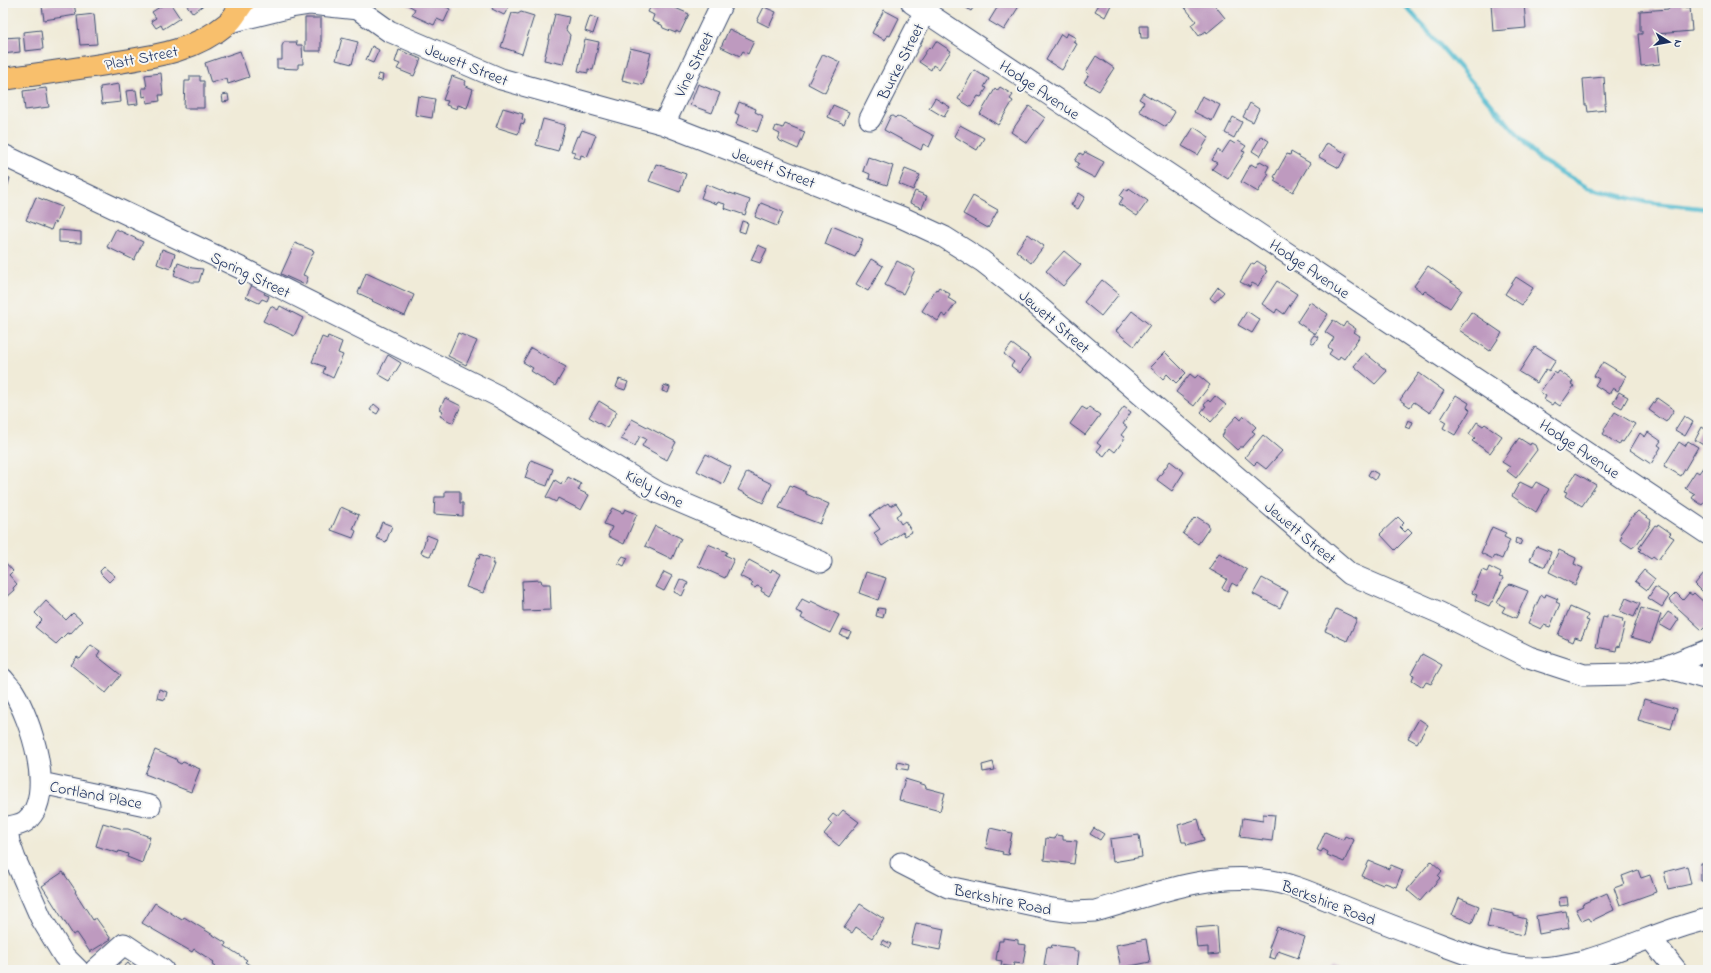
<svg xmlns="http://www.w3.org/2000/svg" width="1711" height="973" viewBox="0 0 1711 973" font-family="'Indie Flower',sans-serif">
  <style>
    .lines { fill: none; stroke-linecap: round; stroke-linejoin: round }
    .stream { stroke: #52bbcf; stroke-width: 4.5 }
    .building { fill: #be9abf }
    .minor-casing { stroke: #3b4b70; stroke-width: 23 }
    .major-casing { stroke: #3b4b70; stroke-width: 24 }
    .minor { stroke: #fff; stroke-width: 21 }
    .major { stroke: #f8bf6c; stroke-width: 22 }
    .labels { text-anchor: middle; stroke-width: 4; stroke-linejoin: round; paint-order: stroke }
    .street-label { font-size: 16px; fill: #1b2f5e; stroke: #f6f6f2 }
  </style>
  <rect width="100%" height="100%" fill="#f6f6f2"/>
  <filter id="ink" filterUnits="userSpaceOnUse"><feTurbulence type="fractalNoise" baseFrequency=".025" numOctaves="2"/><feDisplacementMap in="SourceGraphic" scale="8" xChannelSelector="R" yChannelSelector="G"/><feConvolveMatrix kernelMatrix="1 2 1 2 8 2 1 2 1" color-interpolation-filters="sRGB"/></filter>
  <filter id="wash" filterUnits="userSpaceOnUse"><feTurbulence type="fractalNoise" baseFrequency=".012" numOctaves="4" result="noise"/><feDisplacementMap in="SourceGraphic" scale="16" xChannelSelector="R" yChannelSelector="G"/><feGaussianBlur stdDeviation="0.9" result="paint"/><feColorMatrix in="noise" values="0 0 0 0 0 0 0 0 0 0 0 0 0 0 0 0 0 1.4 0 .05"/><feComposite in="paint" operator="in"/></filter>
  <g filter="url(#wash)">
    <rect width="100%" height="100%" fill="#f0ebd8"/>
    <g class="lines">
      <path class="stream" d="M1403,3L1539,159L1588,188L1646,202L1708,209"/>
    </g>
    <g id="blocks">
      <path class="building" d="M58,3H74L76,15L44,20L42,6Z
        M166,3H170L180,18L163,29L161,25L156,28L151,21L156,18L152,12Z
        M185,3H206L193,13Z
        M409,3H439L450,9L444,22L437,19L434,25L412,15L415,9L408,5Z
        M495,3H511L504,15L492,9Z
        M659,3H664L689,14L680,33L676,31V33L663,28L662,25L652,21L654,15L648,12L652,4L658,7Z
        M959,3H976L971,11Z
        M1000,3H1021L1004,30L989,21Z
        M1100,3H1108L1111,5L1105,17L1095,11Z
        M1181,3H1213L1225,18L1207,33L1206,31L1199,36L1191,25L1196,21Z
        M1491,3H1524L1526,28L1493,31Z
        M1668,3H1682V8L1690,7L1692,31L1657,34L1660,64L1641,66L1638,34H1642V31H1640V11L1669,9Z
        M764,7L776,12L769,27L757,21Z
        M884,10L899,18L890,36L888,35L885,40L872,33Z
        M521,12L534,16L522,54L501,47L512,13L518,14Z
        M94,14L97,44L80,45L77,16Z
        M555,14L569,17L566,30L570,35L563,64L544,60Z
        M590,16L598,19L593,34L585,31Z
        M305,18H321V51H305Z
        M1140,26H1148V38H1141Z
        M729,29L754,41L748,54L743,51L740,56L721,47Z
        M41,30L43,49L25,51L23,32Z
        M1067,33L1076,38L1073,42L1077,44L1062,70L1046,60L1061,34L1065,37Z
        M19,37L20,52L3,54V38Z
        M342,38L358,42L352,64L336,60Z
        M585,39L599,42L593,70L588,69V73L578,71Z
        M936,41L951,51L939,69L933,65L931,70L919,62L929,47L931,49Z
        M284,42H297L296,45H302L303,64H298V69L277,68V60H282V46Z
        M372,46L379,50L373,63L366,60Z
        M630,48L651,53L643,85L622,80Z
        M399,50L421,59L414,76L397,69L400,64L395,62Z
        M240,51L249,77L228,84L227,78L211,83L205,63Z
        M823,54L840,62L825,93L808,84Z
        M1096,56L1114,68L1099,91L1084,82L1089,74L1086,72Z
        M974,70L989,79L984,87L987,88L981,97L978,96L971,107L958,99Z
        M161,73L163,95H159L160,101L147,103L146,96L143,97L142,88H147L145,75Z
        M378,74L383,75L382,81L377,80Z
        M190,76H200V81H204V108H184L185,81H190Z
        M452,76L466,81L464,85L473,89L467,108L458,105L457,109L446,105L448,101L443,100Z
        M1604,77L1606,104H1604L1605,110L1588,112L1587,105H1585L1583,79Z
        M119,84L121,102L102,104L100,87Z
        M698,84L720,93L712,113L690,105Z
        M1000,87L1013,95L1010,99L1013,101L998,125L980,114L995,89L997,91Z
        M46,88L49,107L25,110L23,91Z
        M136,90L138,104L128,105L126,91Z
        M1143,93L1175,112L1166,127L1139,111L1144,102L1139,99Z
        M228,94L229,101L223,102L222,95Z
        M418,96L435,99L432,118L415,115Z
        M1202,96L1220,105L1212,121L1194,112Z
        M935,98L950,107L944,117L929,108Z
        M739,102L756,109L755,112L763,116L757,132L736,124L739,115L735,113Z
        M1250,103L1259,109L1253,122L1243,117Z
        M833,105L849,112L844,124L828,117Z
        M1029,106L1045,118L1027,143L1011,132Z
        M503,108L523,114L522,119L525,120L524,124L521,123L518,134L496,127Z
        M891,115L895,118L897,116L934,136L929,147L923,144L921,150L884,130Z
        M1233,117L1242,122L1234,138L1225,133Z
        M543,119L565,125L558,151L536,145Z
        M785,124L805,132L798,149L778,140L780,134L774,131L776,126L783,128Z
        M960,125L984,138L977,150L954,136Z
        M1194,127L1209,137L1198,155L1182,146Z
        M582,130L596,135L587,157L581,155L580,159L573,157L575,152L571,151L577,136L579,137Z
        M1261,136L1269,141L1260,156L1252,151Z
        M1230,141L1235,144L1238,141L1246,146L1242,151L1245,152L1228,179L1212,169L1217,163L1212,160L1218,150L1222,153Z
        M1327,143L1347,154L1339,168L1319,157Z
        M1085,152L1104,162L1095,178L1076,168L1079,163L1075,161L1080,153L1083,155Z
        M1291,152L1310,163L1293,192L1274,181L1276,178L1274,177L1287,154L1290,155Z
        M868,157L893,166L887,185L869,179L870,174L863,171Z
        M1260,161L1269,166L1266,172L1269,174L1258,192L1241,182L1251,164L1256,167Z
        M656,164L686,174L680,192L649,181Z
        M905,169L920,175L913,190L899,184Z
        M3,176L10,178L3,201Z
        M706,184L730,194V193L750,200L745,215L724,208L725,204L718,202L717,204L701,198Z
        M1129,188L1148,201L1137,216L1119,204L1123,198L1120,196L1125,189L1128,191Z
        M915,191L927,196L922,208L910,203Z
        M1079,193L1085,197L1078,209L1071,205Z
        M973,196L998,210L988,228L963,214Z
        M36,197L62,207L56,223L54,222L51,230L26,220Z
        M761,203L783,212L777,226L755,217Z
        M742,221L748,223L745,233L739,231Z
        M832,226L863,239L855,257L825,244Z
        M116,229L143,242L134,260L107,247Z
        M59,230L81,232V243L59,242Z
        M1028,234L1044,246L1031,263L1016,251Z
        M295,243L314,251L303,275L308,277L305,285L281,274Z
        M758,245L767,249L760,263L751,260Z
        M162,249L175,254L170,269L157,264Z
        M1064,251L1081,265L1063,286L1046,271Z
        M871,259L883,266L868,291L856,284Z
        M897,261L915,270L903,294L885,285Z
        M1257,261L1266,267L1265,270L1267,271L1258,286L1252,283L1250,287L1240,282L1252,263L1254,264Z
        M178,263L192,268L203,269L199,282H191L174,275Z
        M1428,266L1462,290L1450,308L1425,291L1423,293L1414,286Z
        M366,273L414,295L405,316L372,301L373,300L358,293Z
        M1516,277L1533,288L1522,305L1505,294Z
        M1102,280L1119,294L1101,316L1084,302Z
        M1277,281L1297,294L1284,314L1277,309L1275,313L1262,304Z
        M253,283L266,290L264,294L269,296L267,301L262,299L259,303L246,297Z
        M939,287L950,294L948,298L956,303L946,317L942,314L938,321L922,311L936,289L937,290Z
        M1218,287L1224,292L1215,302L1210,298Z
        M1310,302L1328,314L1315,334L1297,322Z
        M271,306L278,310L280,306L303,318L294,336L263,321Z
        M1132,311L1150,325L1134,346L1116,331Z
        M1247,311L1260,320L1252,333L1238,325Z
        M1471,312L1502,333L1490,351L1459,330Z
        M1333,320L1343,327L1346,322L1356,329L1354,332L1360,336L1344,359L1340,356L1338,360L1329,354L1332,350L1328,347L1334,338L1325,332Z
        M458,333L477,341L466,365L448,356Z
        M1314,335L1318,337L1314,344L1311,342V339Z
        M328,336L342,342L338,353L343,355L333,378L323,373L325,367L312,362L322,337L327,339Z
        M1012,344L1031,358L1020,373L1011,366L1014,362L1004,354Z
        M1535,347L1556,360L1549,371L1546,369L1537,383L1519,372Z
        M531,348L566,367L555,386L531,371L533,368L523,362Z
        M1165,352L1186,373L1176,383L1167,374L1163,379L1150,367Z
        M1365,353L1387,371L1375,384L1354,366Z
        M388,355L401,363L390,381L378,374Z
        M1603,362L1626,376L1618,391L1613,388L1609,394L1595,385L1599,379L1594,376Z
        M1559,371L1573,381L1571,384L1574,386L1560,406L1554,402L1552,405L1544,400L1546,396L1540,392L1554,372L1557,374Z
        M1419,373L1444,391L1430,413L1414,402L1410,407L1400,400Z
        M1190,374L1195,378L1198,375L1210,385L1194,406L1176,392Z
        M619,379L628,382L625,390L616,387Z
        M664,385L670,387L668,393L662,391Z
        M1619,392L1628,397L1622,408L1613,403Z
        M1456,395L1469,403L1467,407L1470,410L1455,435L1443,428L1446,422L1441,419Z
        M1215,396L1226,405L1211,422L1201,412L1206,406L1204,405L1208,400L1210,402Z
        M445,398L461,406L453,423L440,416L443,411L440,409Z
        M1657,398L1674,410L1666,422L1649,410Z
        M599,401L617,412L607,428L589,417Z
        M374,404L380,409L377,414L370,410Z
        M1082,407L1087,410L1089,407L1100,415L1085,435L1070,424Z
        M1124,407L1131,412L1123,424L1127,427L1121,435L1125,438L1115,452L1110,448L1104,456L1097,451L1101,446L1097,443Z
        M1615,412L1635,424L1623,442L1621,441L1619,445L1603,434L1605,431L1604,429Z
        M1237,416L1241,420L1244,416L1256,427L1252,431L1255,433L1243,447H1240L1237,450L1222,436L1224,433V430Z
        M1684,416L1693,422L1685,436L1675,430Z
        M632,419L676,442L667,460L642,446L646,439L640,436L635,446L621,439Z
        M1408,420L1413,422L1410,429L1405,427Z
        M1477,422L1483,426L1485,424L1502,436L1490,453L1472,441L1475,438L1469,434Z
        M1702,427L1708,431V441L1705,446L1695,440Z
        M1648,432L1661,441L1658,445L1661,447L1651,464L1630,450L1640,433L1645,437Z
        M1263,435L1282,451L1266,469L1257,462L1254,465L1245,457Z
        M1519,438L1530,445L1531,443L1535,445L1537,450L1516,478L1507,471L1510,467L1502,462Z
        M1688,441L1698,447L1681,476L1664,466L1679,442L1685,446Z
        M706,454L731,467L723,484L697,471Z
        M531,460L553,469L547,486L525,478Z
        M1170,461L1184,472L1172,491L1157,480Z
        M1704,466L1708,469V497L1702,505L1692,498L1695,494L1685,488L1696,471L1699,473Z
        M1371,470L1378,474L1375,480L1368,475Z
        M747,472L772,484L763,503L738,490Z
        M1576,473L1596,485L1582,506L1565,496L1567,492L1564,491Z
        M568,477L581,484L578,490L589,495L581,510L558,498L556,502L546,497L555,480L561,484L562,482L565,483Z
        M1520,482L1532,488L1536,482L1549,489L1536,512L1512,496Z
        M790,485L806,492V494L829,504L820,524L779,508Z
        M445,491H460V503H463V516L434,514L435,497H445Z
        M888,503L890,506L896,503L902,512L896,516L901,524L905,521L912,532L905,536L903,532L882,546L874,533L880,529L870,515Z
        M341,507L359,515L353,529L356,531L353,538L331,530Z
        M612,508L623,513L625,509L637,514L624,544L608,536L612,527L604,524Z
        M1638,511L1651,520L1650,525L1637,544L1632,548L1620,540L1622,536L1620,534L1634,514H1635Z
        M1197,517L1208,524L1209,528L1198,544L1183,534L1194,518L1195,519Z
        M1398,517L1404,523L1400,527L1405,532L1408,529L1412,533L1395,550L1380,534Z
        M382,522L392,526L386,542L376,538Z
        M1658,524L1671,533L1669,535L1674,538L1658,560L1653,556L1651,559L1639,551L1641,549L1639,548L1655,525L1657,526Z
        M655,526L681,538L672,559L645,546Z
        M1492,527L1506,533L1504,537L1510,540L1502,559L1495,556L1493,559L1481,553Z
        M427,535L437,539L431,555L429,556L421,553Z
        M1516,538L1522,540L1520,545L1515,543Z
        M708,544L727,552L725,555L734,559L725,578L698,566Z
        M1536,546L1551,552L1545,567L1530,560Z
        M1559,550L1576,558L1574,564L1583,568L1575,585L1549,572Z
        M1219,553L1247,570L1237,586L1232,583L1228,591L1222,588L1227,579L1209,569Z
        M480,554L494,560L492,564H494L483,593L466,587L477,558L479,559Z
        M623,556L628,558L624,566L618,563Z
        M3,560L13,571L9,575L17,584L13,588L14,590L5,598L3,596Z
        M749,560L771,572L772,569L781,574L769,596L761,591L762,588L757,586L755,588L751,586L753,583L740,576Z
        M104,567L115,576L109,582L101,574L100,571Z
        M1489,567L1501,573L1499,577L1503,578L1493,601L1491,602L1489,606L1475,600L1477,595L1472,593L1482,570L1487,572Z
        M1644,570L1655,579L1647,590L1635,581Z
        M664,572L672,576L664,591L656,587Z
        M866,572L886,578L878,600L859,593Z
        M1704,573L1708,576V588L1704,593L1695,584Z
        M1262,578L1288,592L1280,608L1253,594Z
        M680,579L688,583L682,596L674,592Z
        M541,580L542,584H550L551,610L523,611L522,581Z
        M1510,584L1528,591L1516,618L1502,612L1505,607L1497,603L1506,587Z
        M1655,587L1669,596L1662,607L1648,598Z
        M1676,593L1683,600L1689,593L1692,595L1694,593L1708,606V624L1702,630L1669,600Z
        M1546,594L1558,599L1556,602L1560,604L1550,627L1544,625L1541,629L1528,623L1541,595L1545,597Z
        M1626,598L1640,604L1634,617L1620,611Z
        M802,599L810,603L811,601L839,615L830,633L801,618L803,614L796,611Z
        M46,601L66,620L73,613L82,621L70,634L67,633L56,644L35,627L42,620L35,613Z
        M1570,607L1588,615L1586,620L1589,621L1581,639L1575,637L1573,642L1558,635Z
        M878,608L885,609L883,618L876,616Z
        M1641,608L1661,614L1651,643L1631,637Z
        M1336,609L1357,619L1347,641L1325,631Z
        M1668,612L1679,619L1671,631L1659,624Z
        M1607,615L1623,619L1622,622L1625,623L1619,647L1617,646L1616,651L1596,647L1603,617L1607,618Z
        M843,629L851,632L848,638L840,635Z
        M91,645L100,651L97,656L121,675L106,693L71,665L77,657L80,659Z
        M1422,654L1442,665L1431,684L1426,682L1423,687L1412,680L1414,675L1411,674Z
        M159,689L167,692L165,700L157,698Z
        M1644,699L1677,709L1671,729L1638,720Z
        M1419,719L1428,725L1417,743L1408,738Z
        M155,750L176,759L177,762L181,764L183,762L200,769L191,792L145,774Z
        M898,762L909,765L908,770L897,768Z
        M993,762L995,770L983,772L982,765Z
        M905,779L925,785L926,788L945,793L940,811L899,800Z
        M843,810L859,822L839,846L824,834L832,824L828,820L833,814L837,817Z
        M1263,814L1275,815L1272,841L1240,837L1243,818L1263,821Z
        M1198,819L1204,840L1187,845L1186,842H1182L1178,825Z
        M103,823L123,829H128L150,837L142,863L127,857L128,854L119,851L118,853L96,846Z
        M990,828L1012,833L1008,853L1010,854L1008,855L1002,854L1003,852L986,848Z
        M1094,828L1104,834L1100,840L1090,834Z
        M1325,832L1343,840L1345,836L1354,840L1344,862L1327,855L1328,852L1323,849L1321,852L1317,850Z
        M1056,835L1063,836V840L1077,841L1074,864L1044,860L1046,838L1055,839Z
        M1139,835L1142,857L1113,862L1110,839Z
        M1369,861L1389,869L1391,865L1403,870L1396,887L1385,883L1383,885L1362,876Z
        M1431,861L1442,871L1438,876L1440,878L1420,901L1407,890Z
        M1701,863H1708V881H1701Z
        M1687,866L1691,884L1668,889L1664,872Z
        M1638,870L1641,878L1650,875L1656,892L1620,905L1614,888L1625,884L1622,876Z
        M63,872L76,891L75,892L93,920L96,918L111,939L90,952L77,933L73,935L42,886Z
        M1607,893L1614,910L1591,921L1589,918L1582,921L1576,909L1583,906L1582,904Z
        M1567,897L1568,905L1560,906L1559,898Z
        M1459,898L1479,906L1472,923L1452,915Z
        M155,903L182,920L184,917L226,943L225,946L247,960L245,962L257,970H220L212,965L214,962L194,949L192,952L142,923Z
        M860,904L884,919L872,938L856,927L852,933L844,928Z
        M1491,909L1514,914V916L1526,919L1523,935L1487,927Z
        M1566,911L1569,928L1539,934L1536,916Z
        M916,923L944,929L940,950L911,944Z
        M1217,926L1219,954L1208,955V947L1197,948L1195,928Z
        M1277,927L1305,937L1298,958L1278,951L1275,959L1269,957L1271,949L1269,948Z
        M1003,938L1018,940V944L1026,945L1023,964L1014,963L1013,967L1001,965L1002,961L996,960L999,941H1003Z
        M1146,939L1150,962L1121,968L1116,945Z
        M883,940L891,944L889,948L881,943Z
        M1052,945L1074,948V951H1079L1077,969L1059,967L1058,970H1046V965H1044L1047,947L1051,948Z
        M128,963L134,970H120Z
        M1329,966L1338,970H1326Z"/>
    </g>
  </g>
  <g filter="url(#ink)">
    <use href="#blocks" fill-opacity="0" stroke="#3b4b70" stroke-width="1"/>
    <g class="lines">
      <defs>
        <path id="minor" d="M355,3L358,9L389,31L501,79L664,124L901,217L944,237L982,261L1018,289L1350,574L1440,613L1529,657L1584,675L1630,674L1665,667L1708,650
          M912,3L1708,534
          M230,22L291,7L310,4L358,9
          M870,119L929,3
          M664,124L722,3
          M3,155L245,270L498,396L659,493L821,562
          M1665,667L1708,679
          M3,679C6,683 10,687 13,691C30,718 57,796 26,821C21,825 9,827 3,828
          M41,783L150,806
          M7,828L9,842L15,859L41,918L64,956L78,970
          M901,863L948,887L1052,909L1075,912L1095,911C1149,896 1207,872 1264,880C1291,883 1316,895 1340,905C1374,919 1408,932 1442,945C1471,956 1500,967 1532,968C1593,969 1650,932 1708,919
          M1650,938L1676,970
          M95,970L124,944L163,970"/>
        <path id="major" d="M3,79C39,74 76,69 112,63C156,56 193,52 228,23C234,18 238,9 243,3"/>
      </defs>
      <use href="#minor" class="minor-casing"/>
      <use href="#major" class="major-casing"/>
      <use href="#minor" class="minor"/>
      <use href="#major" class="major"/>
    </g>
  </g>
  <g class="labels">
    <g class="street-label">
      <text transform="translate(141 57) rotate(-11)" y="6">Platt Street</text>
      <text transform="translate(900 61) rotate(-63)" y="6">Burke Street</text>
      <text transform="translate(467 64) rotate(22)" y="6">Jewett Street</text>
      <text transform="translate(693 64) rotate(-64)" y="6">Vine Street</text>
      <text transform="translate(1040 89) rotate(34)" y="6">Hodge Avenue</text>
      <text transform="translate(774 167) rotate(21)" y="6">Jewett Street</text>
      <text transform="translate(1310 268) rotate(34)" y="6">Hodge Avenue</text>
      <text transform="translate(251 274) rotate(26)" y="6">Spring Street</text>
      <text transform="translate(1055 321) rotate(41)" y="6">Jewett Street</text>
      <text transform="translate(1580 448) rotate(34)" y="6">Hodge Avenue</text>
      <text transform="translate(655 488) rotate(28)" y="6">Kiely Lane</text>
      <text transform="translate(1301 532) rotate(40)" y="6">Jewett Street</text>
      <text transform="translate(96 794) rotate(11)" y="6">Cortland Place</text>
      <text transform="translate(1003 899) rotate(12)" y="6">Berkshire Road</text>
      <text transform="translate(1329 902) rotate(21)" y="6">Berkshire Road</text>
    </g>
  </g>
  <rect width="1711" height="973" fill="none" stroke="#f6f6f2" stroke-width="16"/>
  <g transform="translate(1669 42) rotate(101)" stroke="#f6f6f2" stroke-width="3" paint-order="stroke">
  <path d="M0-3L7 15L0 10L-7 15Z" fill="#1b2f5e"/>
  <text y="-6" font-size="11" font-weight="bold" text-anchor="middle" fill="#1b2f5e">N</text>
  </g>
</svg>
